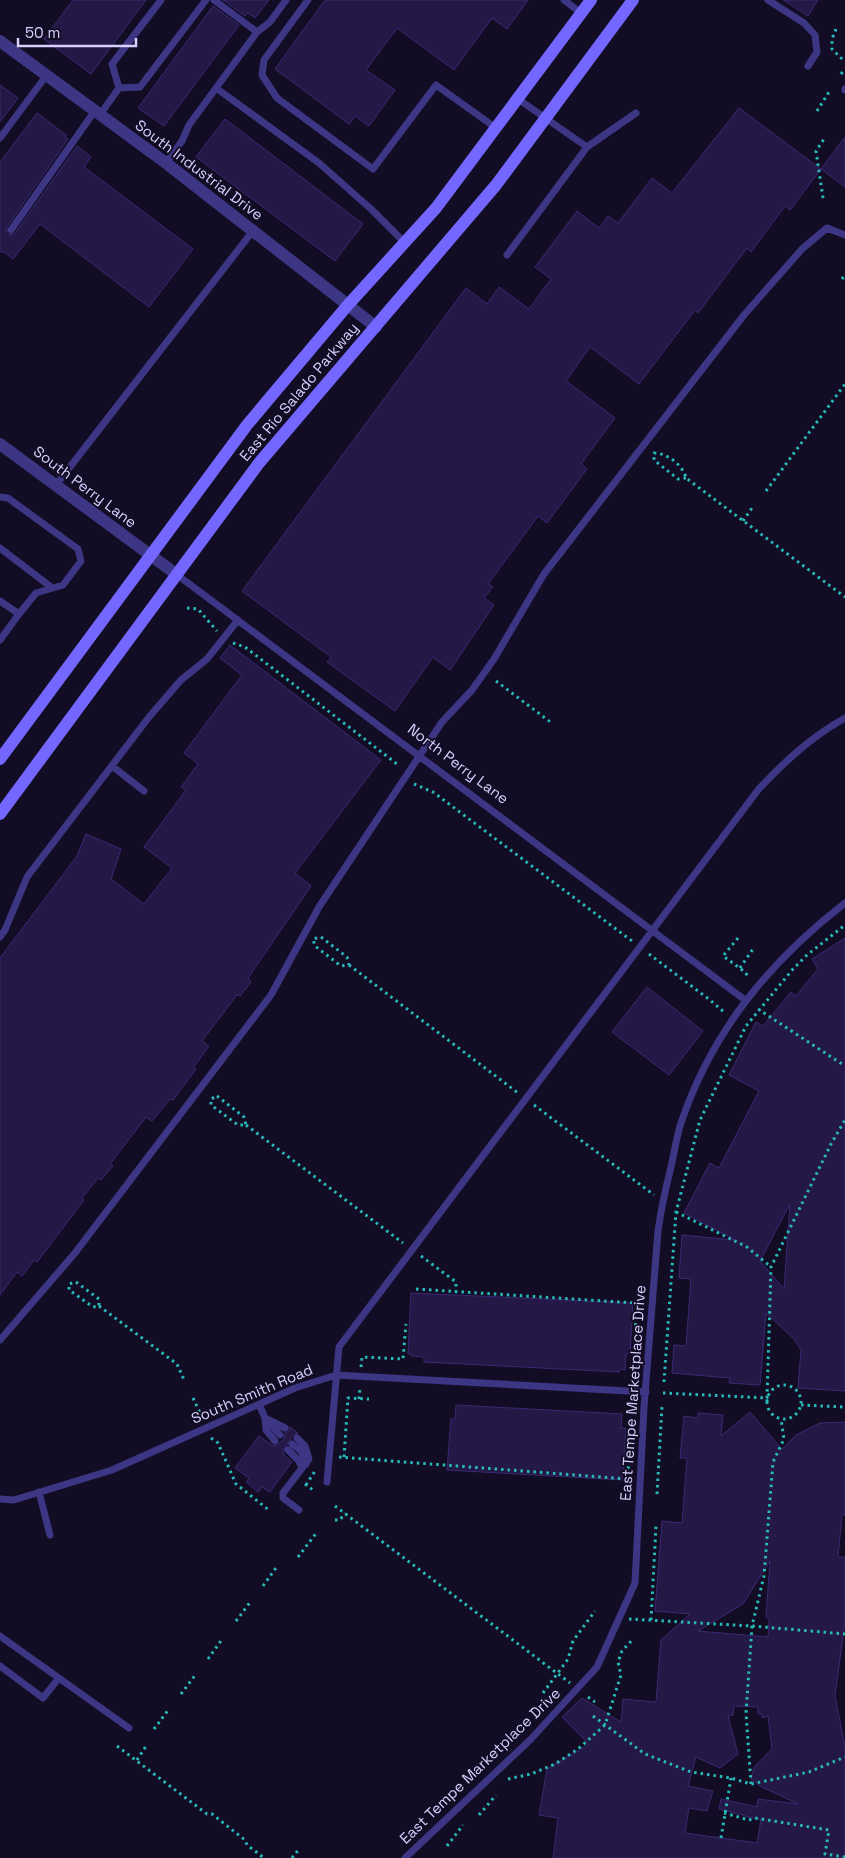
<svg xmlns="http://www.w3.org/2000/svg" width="845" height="1858" viewBox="0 0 845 1858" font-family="'Space Grotesk',sans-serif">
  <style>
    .building { fill: #241846; stroke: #3b2973; fill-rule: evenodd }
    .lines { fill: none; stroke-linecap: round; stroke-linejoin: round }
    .path { stroke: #28bab9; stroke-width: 3; stroke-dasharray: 2.5 4; stroke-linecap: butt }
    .lane { stroke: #3d3685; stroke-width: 7 }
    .street { stroke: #3d3685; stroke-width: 12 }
    .secondary { stroke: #7367ff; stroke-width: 12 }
    .labels { text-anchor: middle; stroke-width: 4; stroke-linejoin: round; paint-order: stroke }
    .street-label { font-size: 15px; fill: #d8d0ff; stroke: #120d24 }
  </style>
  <rect width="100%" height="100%" fill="#120d24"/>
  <path class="building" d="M73,0H146L91,74L44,39Z
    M223,0H269L255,18L248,13L245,16Z
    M325,0H528L507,29L492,18L454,70L397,28L366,70L395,90L369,126L355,116L349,124L275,69Z
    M783,0H818L808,16Z
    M213,6L239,25L164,126L138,108Z
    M0,85L18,98L0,122Z
    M739,108L821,169L790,210L785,206L751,252L747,248L698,313L695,310L639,384L590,347L566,381L615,418L581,464L587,469L547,523L538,516L488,584L493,587L484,598L494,605L450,670L433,657L395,711L327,662L331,657L242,591L466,288L487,304L499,287L529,309L551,279L535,267L577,211L599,228L608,216L618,223L652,178L672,193Z
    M37,113L66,135L65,137L68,139L7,227L6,233L11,235L15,233L77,146L91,157L84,167L193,249L149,307L40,224L13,259L4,252H0V162Z
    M225,119L363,224L335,261L196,157Z
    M845,137V187L821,169Z
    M230,645L381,760L295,873L311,886L248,978L251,982L240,996L237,995L202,1041L209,1046L193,1068L196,1069L173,1100L170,1099L152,1121L146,1117L110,1164L113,1166L101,1180L98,1178L82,1198L84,1200L37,1262L34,1260L22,1276L17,1272L0,1295V958L77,856L86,834L121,849L111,879L144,904L172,868L144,847L186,790L181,787L198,764L184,753L242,675L220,658Z
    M845,938V1391L798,1388L801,1350L794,1339L766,1313L760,1385L729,1383L730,1378L672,1373L674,1345L686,1346L691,1279L679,1278L682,1235L735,1240L684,1213L710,1163L719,1168L759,1091L729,1075L756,1022L763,1026L791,992L796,996L818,969L812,959ZM790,1204L784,1289L760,1261Z
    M647,987L703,1031L669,1075L612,1032Z
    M411,1293L633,1303L630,1354H626L625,1370L620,1369L619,1372L424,1362V1357L411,1356L412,1354H408Z
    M456,1405L622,1414L621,1428H626L623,1480L447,1470L451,1419H455Z
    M750,1412L782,1449L796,1435L820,1423L845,1422V1515H842L838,1557H845V1621L835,1696L845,1747V1858H553L558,1818L539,1815L547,1769L589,1744L562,1717L582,1698L621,1722L623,1699L656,1702L661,1640L690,1614L655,1611L662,1521L682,1523L687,1458H680L684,1416L698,1418V1413L723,1415L721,1436ZM770,1561L766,1616L769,1620L768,1637L698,1631L743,1604ZM734,1706L758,1707V1714H762V1718L768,1716L772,1749L754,1767L751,1779L760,1786L798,1804L758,1799L757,1807L721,1799L719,1809L761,1820L757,1843L685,1833L689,1808L707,1811L713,1791L688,1786L696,1757L720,1768L738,1754L728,1716L733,1715Z
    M290,1427L298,1433L293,1435L283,1451L284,1455L292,1462L270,1492L262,1487L258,1492L246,1482L249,1478L235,1468L259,1436L272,1445L276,1446L284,1439L285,1433L289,1431Z"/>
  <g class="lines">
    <path class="path" d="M836,29L832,39V49L845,62
      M841,74L845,69
      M817,111L829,92
      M823,198L816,151L824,139
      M842,279L845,275
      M686,478L678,479L654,460V453C667,453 683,465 686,478L845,597
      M766,491L845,384
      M743,521L754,505
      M187,608L198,609L217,631
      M233,643L245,647L397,764
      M496,681L553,724
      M414,784L433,792L632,941
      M321,937L347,957L349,965L341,966L315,946L313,939Z
      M738,938L723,956L745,972L749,978
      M649,954L710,1000L724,1012
      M349,965L518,1093
      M740,968L753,949
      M758,1009L845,1066
      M217,1096L244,1117L246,1125H238L211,1105V1099Z
      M534,1105L654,1195
      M246,1125L403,1243
      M676,1212L747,1247L771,1267
      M421,1256L456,1282V1292
      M76,1282L99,1299V1306L93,1307L69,1290V1284Z
      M416,1289L636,1303L635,1356
      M99,1306L177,1364L185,1382
      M361,1367L362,1357L403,1359L406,1324
      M664,1382L676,1212L700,1120L746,1026L793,969L807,955L845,925
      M767 1402a17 17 0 1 1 34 0a17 17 0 1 1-34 0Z
      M663,1393L767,1398L771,1267L831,1144L845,1120
      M193,1398L201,1415
      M359,1399L360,1388
      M801,1405L845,1407
      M211,1438L218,1443L236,1484L270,1511
      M339,1457L627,1479L629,1461
      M344,1457L348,1398L369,1399
      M305,1484L313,1490
      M306,1485L315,1471
      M657,1494L662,1406
      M335,1506L570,1683
      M335,1520H340L345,1513
      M298,1557L317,1532
      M263,1586L278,1565
      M629,1619L752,1626L845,1634
      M651,1620L656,1526
      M236,1621L251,1601
      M208,1659L223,1638
      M543,1693L568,1659L573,1641L595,1611
      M181,1694L196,1674
      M588,1697L595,1702
      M593,1716L645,1754L691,1772L731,1778L751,1784L809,1772L845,1757
      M154,1729L169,1709
      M117,1746L207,1814H212L245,1840L247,1845L264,1858
      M137,1760L146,1746
      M508,1779L531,1774L555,1764L578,1749L605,1725L621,1675L618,1662L622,1651L633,1639
      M751,1784L746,1713L752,1626L764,1576L773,1462L784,1439L781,1419
      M724,1813L749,1820L755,1818L829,1830L825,1854L845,1857
      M479,1815L496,1795
      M721,1838L731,1778
      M447,1846L463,1825
      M292,1858L300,1848"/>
    <path class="lane" d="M308,0L264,60L262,75L277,98L373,169L436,85L496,128
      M564,0L581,13
      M768,0L804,23L815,35L817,52L808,66
      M257,32L270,22L286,0
      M119,88L112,64L161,0
      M216,88L319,163L371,209L405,243
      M845,90V89
      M518,99L587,147L636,113
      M99,116L119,88L140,87L206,0
      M0,138L46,76
      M166,163L182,141L189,125L257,32L214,0
      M11,230L94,112
      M507,255L587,147
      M56,485L252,232
      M0,497L8,498L78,549L81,561L63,585L36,593L19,614
      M0,548L51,587
      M176,574L745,1000
      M0,601L19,614L0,640
      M112,766L144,791
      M0,937L5,930L27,877L149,717L181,680L207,659L238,620
      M0,1340L75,1253L271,995L319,907L442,722L472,690L494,659L544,574L744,315L802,249L827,228L845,235
      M259,1404L265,1418L280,1435
      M297,1438L305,1446L309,1459L283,1493V1498L299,1510
      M275,1441L266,1430L265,1418L285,1428
      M292,1444L301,1451L306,1464
      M288,1450L299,1461L302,1468
      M327,1482L339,1347L758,790C785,761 811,737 845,718
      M39,1492L50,1535
      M0,1499L14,1500L112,1470L295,1388L336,1375L646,1392
      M0,1636L129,1728
      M0,1666L43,1698L58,1679
      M405,1858L530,1740L597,1667L635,1583L644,1407L658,1231C661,1210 665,1191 670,1171C674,1155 676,1138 681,1123C712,1031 770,961 845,903"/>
    <path class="street" d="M0,41L166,163L376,327
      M0,444L176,574"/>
    <path class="secondary" d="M0,759L247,425L347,306L436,208L591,0
      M0,814L259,463L496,185L633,0"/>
  </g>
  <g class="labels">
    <g class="street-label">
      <text transform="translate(199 170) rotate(37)" y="5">South Industrial Drive</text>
      <text transform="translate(299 392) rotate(-50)" y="5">East Rio Salado Parkway</text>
      <text transform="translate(85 487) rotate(37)" y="5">South Perry Lane</text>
      <text transform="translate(458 764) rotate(37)" y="5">North Perry Lane</text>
      <text transform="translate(633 1393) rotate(-86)" y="5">East Tempe Marketplace Drive</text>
      <text transform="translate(252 1394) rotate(-23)" y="5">South Smith Road</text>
      <text transform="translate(480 1766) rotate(-44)" y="5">East Tempe Marketplace Drive</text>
    </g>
  </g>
  <path d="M18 38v8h118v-8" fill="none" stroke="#d8d0ff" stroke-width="2.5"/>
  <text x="25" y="38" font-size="15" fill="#d8d0ff" stroke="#120d24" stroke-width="4" paint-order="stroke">50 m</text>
</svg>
